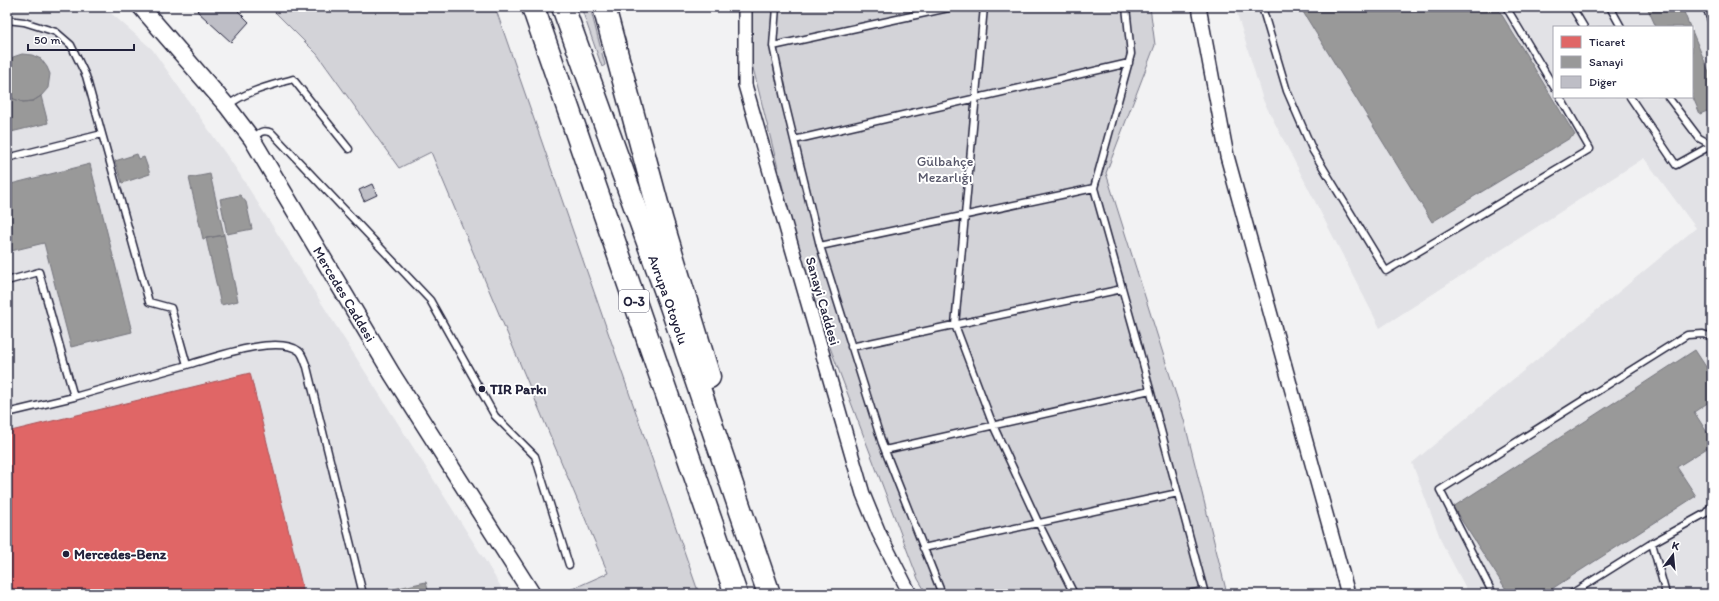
<svg xmlns="http://www.w3.org/2000/svg" width="1719" height="601" viewBox="0 0 1719 601" font-family="Itim,sans-serif">
  <style>
    .built { fill: #e2e2e6; fill-rule: evenodd }
    .green { fill: #d3d3d8; stroke: #7a7a8a }
    .shops { fill: #e06666; stroke: #a75259 }
    .industry { fill: #999; stroke: #75757d }
    .building { fill: #bebec6; stroke: #22223b }
    .lines { fill: none; stroke-linecap: round; stroke-linejoin: round }
    .service-casing { stroke: #22223b; stroke-width: 9 }
    .minor-casing { stroke: #22223b; stroke-width: 16 }
    .tertiary-casing { stroke: #22223b; stroke-width: 19 }
    .motorway-casing { stroke: #22223b; stroke-width: 25 }
    .service { stroke: #fff; stroke-width: 6 }
    .minor { stroke: #fff; stroke-width: 13 }
    .tertiary { stroke: #fff; stroke-width: 16 }
    .motorway { stroke: #fff; stroke-width: 22 }
    .poi-dot { fill: #22223b; stroke: #fff; stroke-width: 1.5 }
    .labels { text-anchor: middle; stroke-width: 4; stroke-linejoin: round; paint-order: stroke }
    .shield { fill: #fff; stroke: #646476; stroke-width: 1 }
    .shield-label { font-size: 13px; font-weight: bold; fill: #22223b }
    .park-label { font-size: 14px; fill: #57576a; stroke: #fff }
    .street-label { font-size: 14px; fill: #22223b; stroke: #fff }
    .poi-label { font-size: 14px; font-weight: bold; fill: #22223b; stroke: #fff; text-anchor: start }
  </style>
  <rect width="100%" height="100%" fill="#f2f2f3"/>
  <filter id="ink" filterUnits="userSpaceOnUse"><feTurbulence type="fractalNoise" baseFrequency=".025" numOctaves="2"/><feDisplacementMap in="SourceGraphic" scale="8" xChannelSelector="R" yChannelSelector="G"/><feConvolveMatrix kernelMatrix="1 2 1 2 8 2 1 2 1" color-interpolation-filters="sRGB"/></filter>
  <g filter="url(#ink)">
    <path class="built" d="M7,7H104L152,49L237,170L486,562L505,594H7Z
      M1235,7H1712V594H1469L1442,543L1412,463L1696,228L1644,158L1380,328L1263,100ZM1554,27H1692V97H1554Z"/>
    <path class="green" d="M270,7H495L699,594H561L608,573L431,152L399,168L317,54Z
      M581,7H590L605,65L602,67Z
      M752,7H1150L1155,45L1106,173L1184,420L1227,594H927L918,579L809,292L749,52Z"/>
    <path class="shops" d="M250,373L304,594H7V432Z"/>
    <path class="industry" d="M1300,7H1497L1575,135L1432,222Z
      M1647,7H1682L1690,27H1656Z
      M1692,31L1712,79V109L1700,114L1692,95Z
      M22,54L32,55L41,59L47,67L50,74L48,88L41,96L33,101L23,102L14,99L7,93V63L13,57Z
      M7,93L14,99L23,102L33,101L41,96L48,123L7,133Z
      M137,154L139,159L144,157L150,174L122,183L115,161Z
      M90,164L132,332L71,347L44,243L7,252V185Z
      M210,174L224,235L203,239L189,178Z
      M240,195L246,202L252,229L227,234L220,199Z
      M224,235L238,301L221,305L206,238Z
      M1695,350L1712,376V400L1694,412L1712,440V445L1677,467L1696,496L1544,594H1509L1453,507Z
      M426,582L429,594H385L384,591Z"/>
    <path class="building" d="M201,7H242L238,11L249,22L231,42L197,11Z
      M372,184L377,195L364,201L359,190Z"/>
    <g class="lines">
      <defs>
        <path id="service" d="M776,7L773,46L785,103L820,246L882,443L942,594
          M984,7L955,325L993,425L1038,522L1074,594
          M1126,7L1131,54L1094,188L1138,345L1205,594
          M1262,7L1287,91L1313,151L1386,271L1590,149L1560,97
          M1506,7L1554,87
          M1572,7L1584,27
          M1610,7L1621,27
          M1706,7L1712,23
          M7,20L24,22L56,32L71,45L86,76L102,134L7,158
          M773,46L953,7
          M1630,97L1676,165L1712,145
          M1668,97L1699,138L1712,145
          M227,106C246,91 270,86 293,79L349,149
          M102,134L149,302L171,308L187,365C212,358 277,334 299,351C303,354 305,363 307,367L363,594
          M253,138C260,132 263,129 272,133L430,300L495,416L535,456L569,565
          M794,140L1129,63
          M820,246L1094,188
          M7,281L39,272L74,397L187,365
          M851,347L1122,289
          M7,413L74,397
          M885,450L1150,390
          M1652,543L1666,594
          M923,548L1178,493
          M1187,594L1204,591
          M1493,594L1440,490L1687,335L1703,334L1712,337
          M1571,594L1652,543L1706,513L1712,505"/>
        <path id="minor" d="M745,7V85L863,494L879,533L910,594
          M1199,7L1227,156L1348,594"/>
        <g id="tertiary">
          <path id="s1" d="M141,7L227,106L252,139L392,374L532,594"/>
        </g>
        <g id="motorway">
          <path d="M533,7L736,594"/>
          <path id="s2" d="M563,7L671,306L769,594"/>
          <path d="M604,7L662,222L709,377"/>
        </g>
      </defs>
      <use href="#service" class="service-casing"/>
      <use href="#minor" class="minor-casing"/>
      <use href="#tertiary" class="tertiary-casing"/>
      <use href="#motorway" class="motorway-casing"/>
      <use href="#service" class="service"/>
      <use href="#minor" class="minor"/>
      <use href="#tertiary" class="tertiary"/>
      <use href="#motorway" class="motorway"/>
    </g>
  </g>
  <g class="poi-dot">
    <circle cx="482" cy="389" r="4"/>
    <circle cx="66" cy="554" r="4"/>
  </g>
  <g class="labels">
    <rect class="shield" x="619" y="290" width="30" height="22" rx="3"/>
    <g class="shield-label">
      <text x="634" y="306">O-3</text>
    </g>
    <g class="park-label">
      <text x="945" y="166">Gülbahçe<tspan x="945" dy="16">Mezarlığı</tspan></text>
    </g>
    <g class="street-label">
      <text dy="5" stroke="none"><textPath href="#s1" startOffset="353">Mercedes Caddesi</textPath></text>
      <text dy="5" stroke="none"><textPath href="#s2" startOffset="311">Avrupa Otoyolu</textPath></text>
      <text transform="translate(823 301) rotate(74)" y="5">Sanayi Caddesi</text>
    </g>
    <g class="poi-label">
      <text x="490" y="394">TIR Parkı</text>
      <text x="74" y="559">Mercedes-Benz</text>
    </g>
  </g>
  <rect width="1719" height="601" fill="none" stroke="#fff" stroke-width="24"/>
  <rect x="12" y="12" width="1695" height="577" fill="none" stroke="#22223b" stroke-width="1.5" filter="url(#ink)"/>
  <rect x="1553" y="26" width="140" height="72" fill="#ffffff" stroke="#a7a7b1"/>
  <rect x="1561" y="36" width="20" height="12" fill="#e06666" stroke="#a7a7b1"/>
  <text x="1589" y="46" font-size="12" fill="#22223b">Ticaret</text>
  <rect x="1561" y="56" width="20" height="12" fill="#999999" stroke="#a7a7b1"/>
  <text x="1589" y="66" font-size="12" fill="#22223b">Sanayi</text>
  <rect x="1561" y="76" width="20" height="12" fill="#bebec6" stroke="#a7a7b1"/>
  <text x="1589" y="86" font-size="12" fill="#22223b">Diğer</text>
  <g transform="translate(1673 555) rotate(16)" stroke="#ffffff" stroke-width="3" paint-order="stroke">
  <path d="M0-3L7 15L0 10L-7 15Z" fill="#22223b"/>
  <text y="-6" font-size="11" font-weight="bold" text-anchor="middle" fill="#22223b">K</text>
  </g>
  <path d="M28 44v6h106v-6" fill="none" stroke="#22223b" stroke-width="2"/>
  <text x="34" y="44" font-size="12" fill="#22223b" stroke="#ffffff" stroke-width="3" paint-order="stroke">50 m</text>
</svg>
